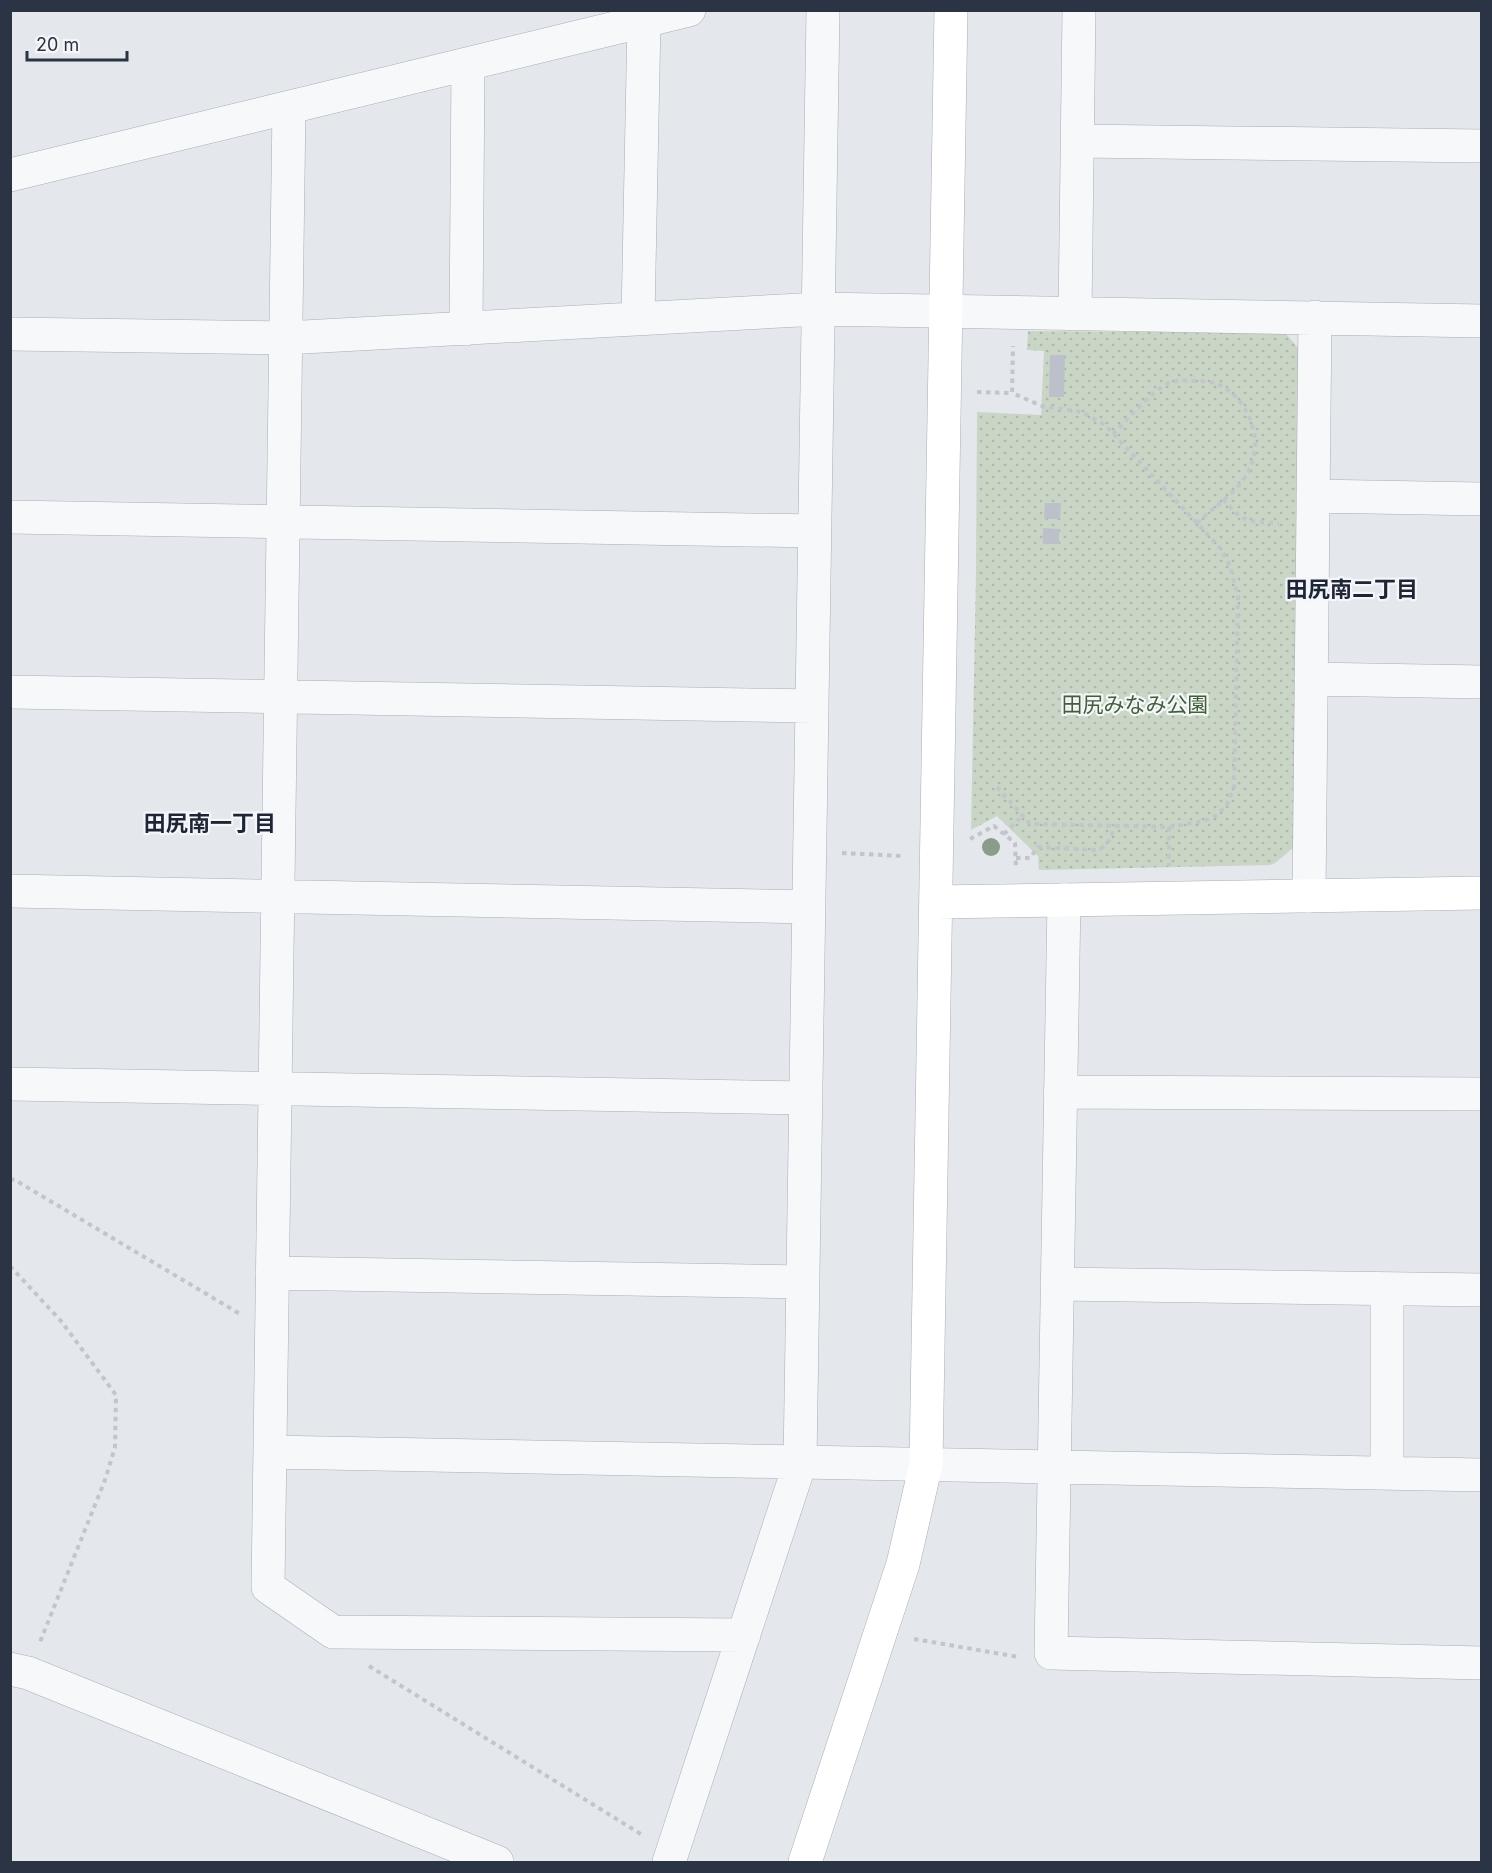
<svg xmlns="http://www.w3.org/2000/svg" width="1492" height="1873" viewBox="0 0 1492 1873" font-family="Inter,'Noto Sans JP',sans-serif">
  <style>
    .grass { fill: url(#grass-dots) }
    .building { fill: #bbc0ca }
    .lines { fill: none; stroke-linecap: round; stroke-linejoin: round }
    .street-casing { stroke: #a9aeb7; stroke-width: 34 }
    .secondary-casing { stroke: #a9aeb7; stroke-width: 34 }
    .path { stroke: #c2c5cb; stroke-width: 4; stroke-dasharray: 4.5 4.5; stroke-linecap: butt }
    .street { stroke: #f7f8fa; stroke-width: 33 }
    .secondary { stroke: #fff; stroke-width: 33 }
    .tree { fill: #899d89 }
    .labels { text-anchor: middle; stroke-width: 4.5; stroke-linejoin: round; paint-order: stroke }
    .park-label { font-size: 21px; fill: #3f6138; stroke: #f4f6f9 }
    .neighbourhood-label { font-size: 22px; font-weight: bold; fill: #1d2536; stroke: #f4f6f9 }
  </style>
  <defs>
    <pattern id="grass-dots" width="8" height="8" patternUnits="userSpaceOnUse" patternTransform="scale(1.5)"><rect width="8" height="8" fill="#c9d6c5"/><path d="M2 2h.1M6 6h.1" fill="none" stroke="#adb8ab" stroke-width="1.8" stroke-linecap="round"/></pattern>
  </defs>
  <rect width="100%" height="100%" fill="#e4e7ec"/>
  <path class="grass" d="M1028,331L1276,333L1286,334L1302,352L1295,843H1293V848L1275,863L1270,865L1039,870L1038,856L997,816L971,830L976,574L977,412L1041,415L1044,351L1027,350Z"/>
  <path class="building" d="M1050,355H1065L1064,397H1049Z
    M1045,503H1061L1060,519H1044Z
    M1043,528L1059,529V544H1043Z"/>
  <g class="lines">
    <defs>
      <path id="street" d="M289,108L268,1587L333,1632L744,1635
        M1078,141L1482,146
        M10,175L689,10
        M1075,314L1079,10
        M638,318L644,21
        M466,329L468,64
        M10,334L285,338L819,309L1482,321
        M1313,496L1482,499
        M10,517L814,531
        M1311,679L1482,682
        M10,692L812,706
        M10,891L809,907
        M1309,896L1315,317
        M1064,900L1051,1653L1482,1663
        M10,1084L806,1098
        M1060,1092L1482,1094
        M272,1273L803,1282
        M1057,1284L1482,1290
        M270,1452L1482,1475
        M1387,1473V1289
        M10,1669L28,1673L497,1862
        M669,1862L800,1463L823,10"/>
      <path id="secondary" d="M936,902L1482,893
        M805,1862L903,1564L926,1464L951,10"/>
    </defs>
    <use href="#street" class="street-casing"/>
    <use href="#secondary" class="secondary-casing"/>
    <path class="path" d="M977,392L1012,393L1013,346
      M1113,434C1126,421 1152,391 1167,384C1176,379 1185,380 1194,381C1202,381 1210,381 1217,384C1247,396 1263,437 1251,466C1242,489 1215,506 1197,523
      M1223,499C1244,524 1248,521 1279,523
      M997,787L1030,824L1169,827L1204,821L1217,815L1227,805L1234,787L1238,597L1230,566L1222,550L1105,425L1082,412L1042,406L1012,393
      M1169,827V866
      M1004,834L1023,815
      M970,839L994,826L1015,843L1016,869
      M842,853L903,856
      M1016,858H1030L1038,847L1097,850C1109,846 1111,836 1115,825
      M10,1179L15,1180L240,1314
      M10,1266L61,1321L116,1395L115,1447L105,1480L40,1642
      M914,1639L1019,1657
      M369,1666L644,1836"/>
    <use href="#street" class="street"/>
    <use href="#secondary" class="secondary"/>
  </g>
  <circle class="tree" cx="991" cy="847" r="9"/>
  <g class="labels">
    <g class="park-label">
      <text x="1135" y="712">田尻みなみ公園</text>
    </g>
    <g class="neighbourhood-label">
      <text x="1352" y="597">田尻南二丁目</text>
      <text x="210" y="831">田尻南一丁目</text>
    </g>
  </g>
  <rect width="1492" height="1873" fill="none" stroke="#2b3445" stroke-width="24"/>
  <path d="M27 51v9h100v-9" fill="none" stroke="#2b3445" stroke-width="3"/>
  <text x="36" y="51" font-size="18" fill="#2b3445" stroke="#f4f6f9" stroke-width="4.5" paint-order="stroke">20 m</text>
</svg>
